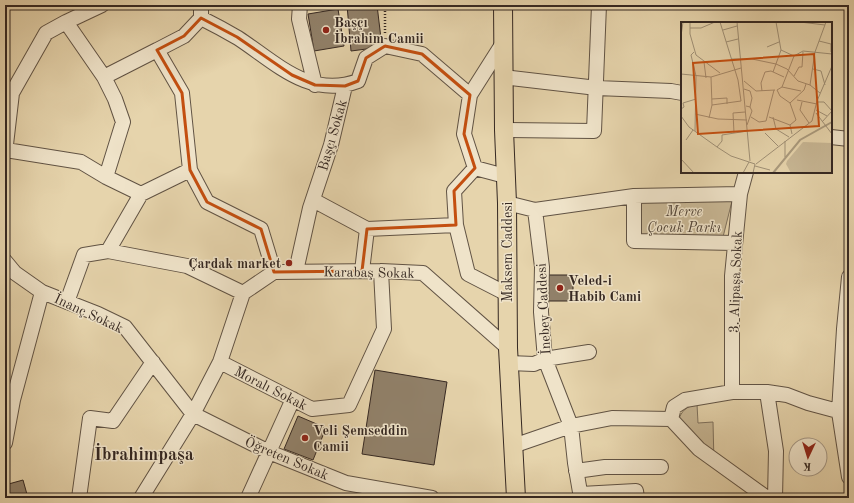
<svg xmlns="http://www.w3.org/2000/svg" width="854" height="503" viewBox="0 0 854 503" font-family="'Old Standard TT',serif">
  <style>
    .green { fill: #c8b795; stroke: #7e705c }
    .building { fill: #91816a; stroke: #352822 }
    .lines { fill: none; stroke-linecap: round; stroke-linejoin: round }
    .minor-casing { stroke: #615344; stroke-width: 16 }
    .major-casing { stroke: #352822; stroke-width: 20 }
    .path { stroke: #352822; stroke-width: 2.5; stroke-dasharray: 1 2; stroke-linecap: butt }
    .minor { stroke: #efe3c9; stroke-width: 14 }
    .major { stroke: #e6d4ac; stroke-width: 18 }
    .marked { fill: none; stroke: #c44f10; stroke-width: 3; stroke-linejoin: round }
    .poi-dot { fill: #8f2418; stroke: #efe3c9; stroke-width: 1.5 }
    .labels { text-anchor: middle; stroke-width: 3; stroke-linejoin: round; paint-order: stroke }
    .poi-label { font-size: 14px; font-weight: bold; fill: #352822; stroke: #efe3c9; text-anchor: start }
    .street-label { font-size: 14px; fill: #352822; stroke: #efe3c9 }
    .park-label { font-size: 14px; font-style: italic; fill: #524539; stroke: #efe3c9 }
    .district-label { font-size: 18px; font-weight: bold; fill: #352822; stroke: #efe3c9 }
    .inset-river { fill: none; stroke: #aa9a7d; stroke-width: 2 }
    .inset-road { fill: none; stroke: #9f8f75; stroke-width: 1 }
    .view { fill: #c44f10; fill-opacity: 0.15; stroke: #c44f10; stroke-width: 2 }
    .inset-edge { fill: none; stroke: #352822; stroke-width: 2 }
  </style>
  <rect width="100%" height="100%" fill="#e6d4ac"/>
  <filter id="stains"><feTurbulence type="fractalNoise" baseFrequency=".005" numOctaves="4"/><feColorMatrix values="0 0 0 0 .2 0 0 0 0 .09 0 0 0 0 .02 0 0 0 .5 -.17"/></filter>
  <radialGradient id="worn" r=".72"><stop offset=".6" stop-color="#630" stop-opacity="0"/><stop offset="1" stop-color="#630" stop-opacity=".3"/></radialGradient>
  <path class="green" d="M641,200L732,201L723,237L639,236Z
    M697,404L698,423L713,422L714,463L678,421C682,410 686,407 697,404Z"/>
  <path class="building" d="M347,5H377L382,47L351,51Z
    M338,9L344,46L314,51L308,14Z
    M547,275H573V301H546Z
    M375,370L447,382L434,465L362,454Z
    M298,416L326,428L313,460L284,449Z
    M23,480L28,498H5V485Z"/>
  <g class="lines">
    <defs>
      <path id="minor" d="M201,5V18L184,36L157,50L182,93L190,170L207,202L261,229L274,272
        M300,5L299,19L315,85
        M201,18C213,24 226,31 238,38C276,63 310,99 358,81L366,58L385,46L422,54L470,95
        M66,22L104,77L115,99L123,122L106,177
        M503,43L470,95L464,134L475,168L505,176
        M104,77L157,50
        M503,77L597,88L671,91L682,93
        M504,130L594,131L599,5
        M831,137L849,139
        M6,150L81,162L106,177L141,194
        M5,153L12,93L46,33L66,22L102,5
        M475,168L454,191L456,225L468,274L507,294
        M634,196V241L735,243
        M313,200L367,229L456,225
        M507,203L535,210L634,196L740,194
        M535,210L542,267L541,312L545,359L571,426L575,463L581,498
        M108,251L187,266L243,293
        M5,261L15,273L42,292L98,314L125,327L193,414L269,452L346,483L432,498
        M296,271L310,208L331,145L345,86
        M362,271L367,229
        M274,272L381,271L423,273L508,348
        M849,277L844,329L839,412L849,477
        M67,302L84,255L108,251L141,194L190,170
        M220,362L312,409L349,405L384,329L381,271
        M509,363L534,364L545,359L589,352
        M732,392V276L740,194L746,172
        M767,392L776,451L775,498
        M671,419L699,449L767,498
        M5,443L13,400L42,292
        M513,446L571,426L612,418L671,419L674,407L685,400L732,392H767L787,395L808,403L849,414
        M576,471L605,467H661
        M581,494L636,491L637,498
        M79,498L90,418L113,421L153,362
        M141,498L193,414L220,362L243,293L274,272
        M248,498L293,399"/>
      <path id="major" d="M503,5L504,130L507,203L508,348L516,498"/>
    </defs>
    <use href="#minor" class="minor-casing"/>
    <use href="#major" class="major-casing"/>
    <path class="path" d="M385,5V34"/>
    <use href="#minor" class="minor"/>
    <use href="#major" class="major"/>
  </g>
  <path class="marked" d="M201,18L237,37L292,75L315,85L345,86L358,81L366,58L385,46L422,54L470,95L464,134L475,168L454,191L456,225L367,229L362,271L274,272L261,229L207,202L190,170L182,93L157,50L184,36Z"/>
  <g class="poi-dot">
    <circle cx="326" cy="30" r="4"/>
    <circle cx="289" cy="263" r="4"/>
    <circle cx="560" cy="288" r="4"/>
    <circle cx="305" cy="438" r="4"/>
  </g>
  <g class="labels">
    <g class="poi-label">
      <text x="334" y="27">Başçı<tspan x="334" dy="16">İbrahim Camii</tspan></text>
      <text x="281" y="268" text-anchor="end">Çardak market</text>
      <text x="568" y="285">Veled-i<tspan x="568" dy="16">Habib Cami</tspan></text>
      <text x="313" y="435">Veli Şemseddin<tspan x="313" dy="16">Camii</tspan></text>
    </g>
    <g class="street-label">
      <text transform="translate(332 135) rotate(-74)" y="5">Başçı Sokak</text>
      <text transform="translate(507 252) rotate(-90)" y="5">Maksem Caddesi</text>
      <text transform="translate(369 272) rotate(1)" y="5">Karabaş Sokak</text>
      <text transform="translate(735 282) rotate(-88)" y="5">3. Alipaşa Sokak</text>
      <text transform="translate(543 309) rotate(-93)" y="5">İnebey Caddesi</text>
      <text transform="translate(89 313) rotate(25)" y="5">İnanç Sokak</text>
      <text transform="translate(271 388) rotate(27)" y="5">Moralı Sokak</text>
      <text transform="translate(287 458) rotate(23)" y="5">Öğreten Sokak</text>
    </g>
    <g class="park-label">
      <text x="684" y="216">Merve<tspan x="684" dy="16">Çocuk Parkı</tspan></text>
    </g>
    <g class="district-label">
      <text x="144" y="460">İbrahimpaşa</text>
    </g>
  </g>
  <g transform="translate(681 22)">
    <rect width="151" height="151" fill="#e6d4ac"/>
    <path d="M122,120L151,121V150L110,151L105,142L106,139Z" fill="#c8b795"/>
    <path class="inset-river" d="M92,151L119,118L151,100"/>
    <path class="inset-road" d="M9,0V12L15,33L39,51M39,0L57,58L60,79M56,0L69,139M119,0L144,3M9,6H20L34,0M42,8L56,4M0,14L2,0M138,19L150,22V30M45,20L57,17M86,25L98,20M100,28L113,34L122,29L151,32M13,30L10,33L15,54L14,109M50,37H71L95,42L106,47L117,59L129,63L139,71M23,40L25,56M132,47L140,49L144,63M92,50L100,28L95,0M0,52L30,55L60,46M113,54L118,45H121L122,30M63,59L75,69L94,68M129,63L134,30L145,0M101,65L120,69M63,67L69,69L71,76L69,85M96,68L99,74L109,81L115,98L109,103L111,112M96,68L101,65L113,34M81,69L80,61L84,50L90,49L103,55M31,77L46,76V82M116,78L136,82M121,80L119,88L128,101M136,80H143L151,89M109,81L123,68L125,62M31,83L60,79M65,84L69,85L71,89L66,103M0,87L3,85L2,81L15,77M135,88L146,94M135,91L151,112M14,92L37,97L66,98M0,94L8,105L36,125L50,134L74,142L72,151M70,95L78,100L85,99L93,68M88,95L109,103M92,95L95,107L108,115M28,96L31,83L30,55M141,100L151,89M53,111L52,91L64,90M84,111L97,124M5,118L12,108M36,125L41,119V113L66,109M104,135V119M0,137L13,151M75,142L131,99L136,79L151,44M74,144L89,148M62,151L68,140"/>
    <path class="view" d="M133,32L138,104L17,112L12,41Z"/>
    <rect width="151" height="151" class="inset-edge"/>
  </g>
  <rect width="854" height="503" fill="none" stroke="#e6d4ac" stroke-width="20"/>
  <rect x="6" y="6" width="842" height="491" fill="none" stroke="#352822" stroke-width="2"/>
  <rect x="10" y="10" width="834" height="483" fill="none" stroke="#352822"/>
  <g transform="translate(808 457) rotate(184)"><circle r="19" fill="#efe3c9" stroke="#a59886"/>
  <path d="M0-3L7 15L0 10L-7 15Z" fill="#8f2418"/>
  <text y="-6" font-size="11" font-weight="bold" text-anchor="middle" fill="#352822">K</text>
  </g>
  <rect width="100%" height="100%" filter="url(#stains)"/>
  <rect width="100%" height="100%" fill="url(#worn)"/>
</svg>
